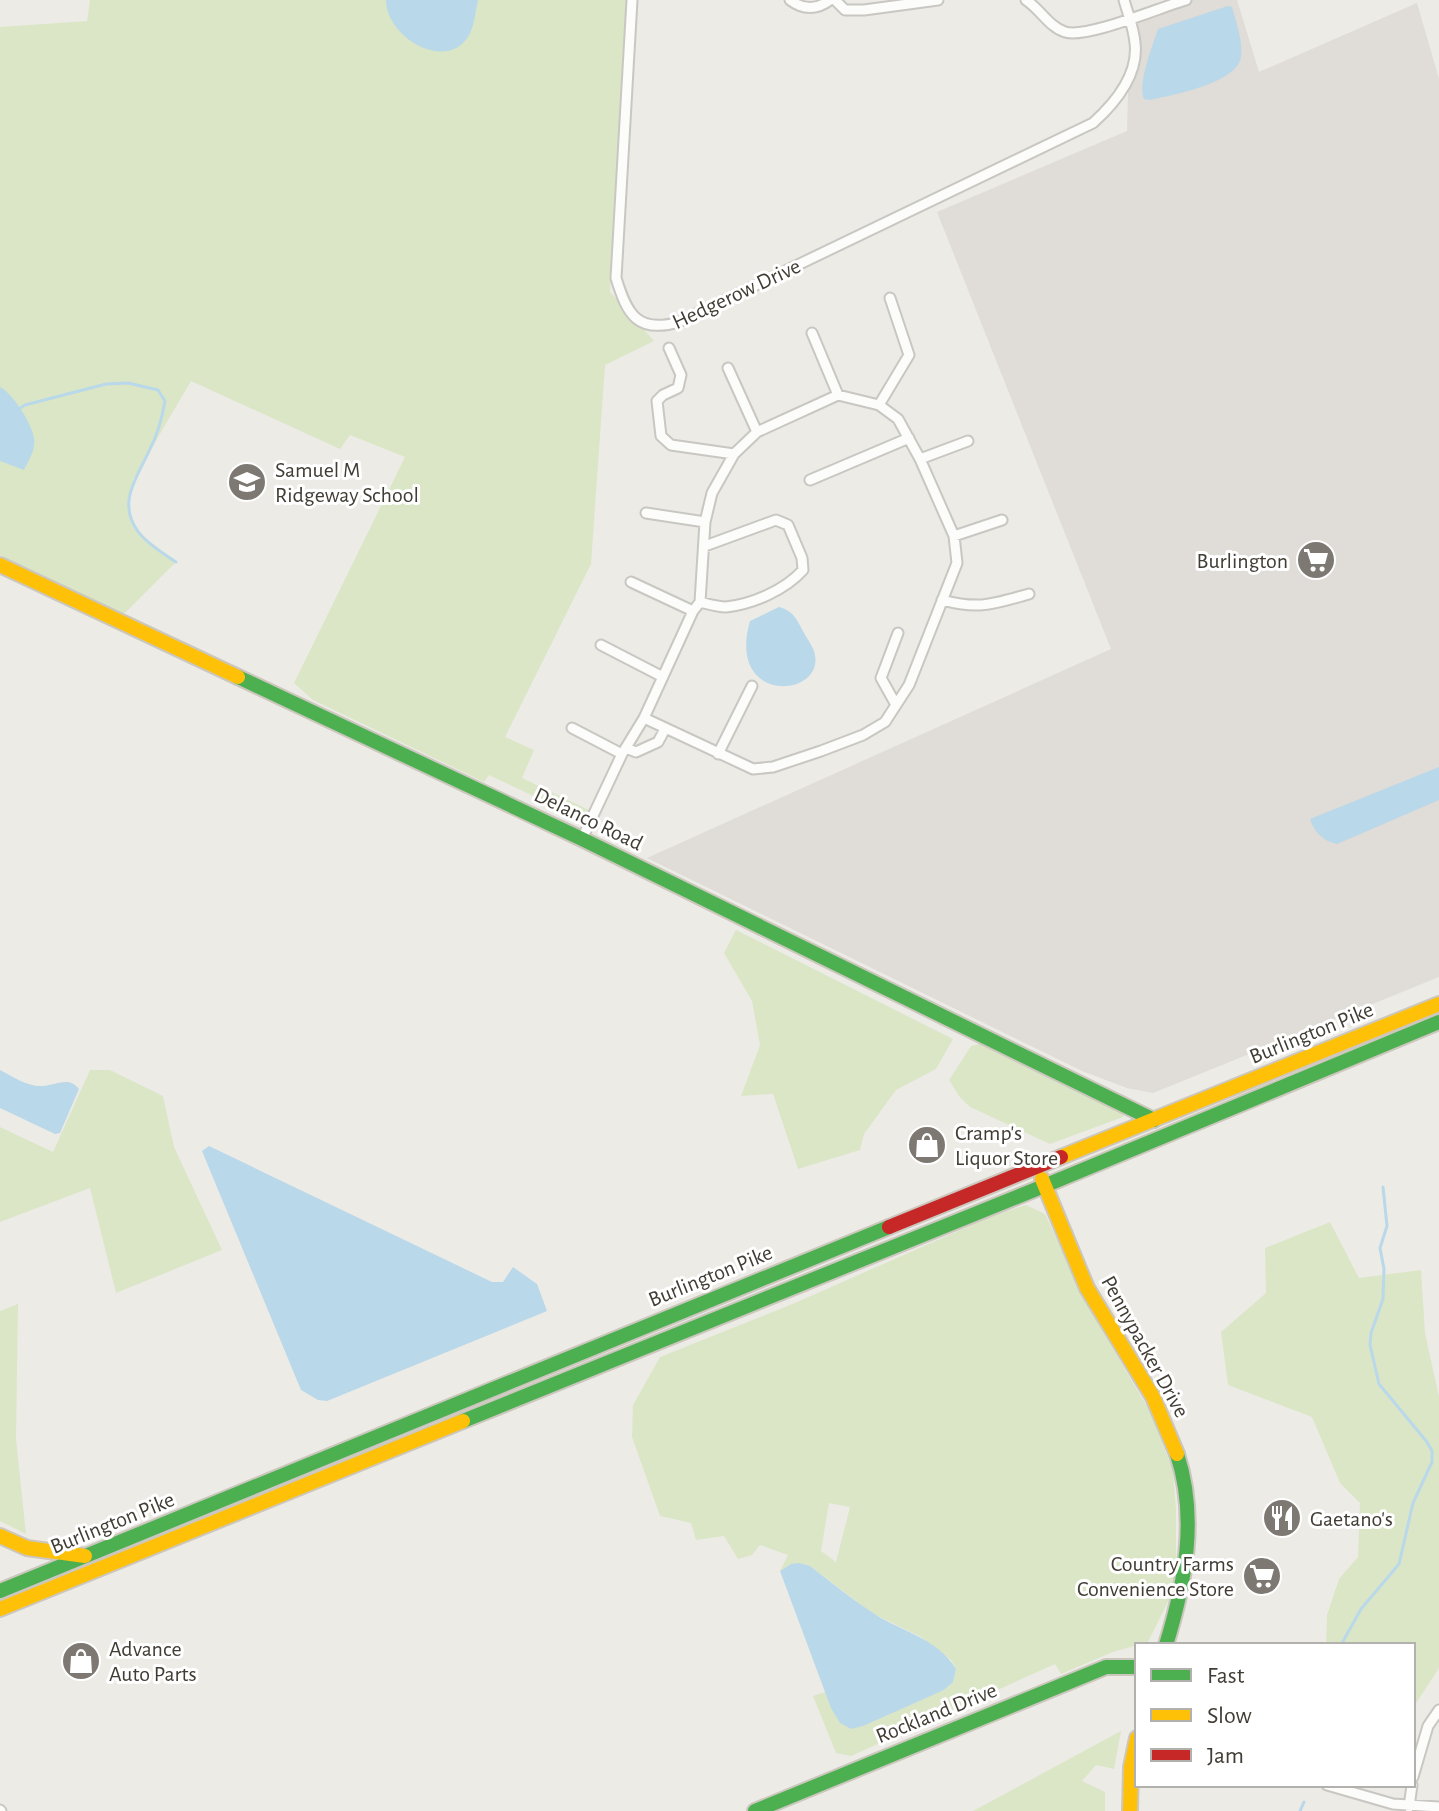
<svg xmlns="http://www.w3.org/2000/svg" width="1439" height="1811" viewBox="0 0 1439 1811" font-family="'Alegreya Sans',sans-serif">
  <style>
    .industrial { fill: #e0dcd7 }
    .green { fill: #dbe6c7; fill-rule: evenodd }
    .water { fill: #b9d8e9 }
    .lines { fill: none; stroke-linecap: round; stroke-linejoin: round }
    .stream { stroke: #b9d8e9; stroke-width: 3 }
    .street-casing { stroke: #c9c7c2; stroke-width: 13 }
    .fast-casing { stroke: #ccc7be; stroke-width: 18 }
    .slow-casing { stroke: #ccc7be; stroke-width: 18 }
    .jam-casing { stroke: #ccc7be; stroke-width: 18 }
    .street { stroke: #fcfcfb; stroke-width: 9 }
    .fast { stroke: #4caf50; stroke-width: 14 }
    .slow { stroke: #ffc107; stroke-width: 14 }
    .jam { stroke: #c62828; stroke-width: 14 }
    .labels { text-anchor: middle; stroke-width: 6; stroke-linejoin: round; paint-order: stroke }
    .street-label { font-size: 22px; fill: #413c34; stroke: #fff }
    .poi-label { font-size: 22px; fill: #413c34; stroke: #fff; text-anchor: start }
  </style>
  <rect width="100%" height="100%" fill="#edebe6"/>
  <path class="industrial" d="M1192,0H1237L1259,72L1417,3L1439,79V977L1153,1093L1127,1088L1082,1071L647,858L1111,649L937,212L1127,131L1130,16Z"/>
  <path class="green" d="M90,0H627L610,292L654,341L605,365L591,564L505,737L534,750L522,778L593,812L588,822L489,775L484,782L313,700L294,683L405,457L350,435L340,449L191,381L133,480L128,503L130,517L138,532L176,562L123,615L0,555V27L87,21Z
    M736,930L953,1039L936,1069L896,1090L864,1134L860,1150L798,1169L773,1094L741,1096L760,1045L752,1001L724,953Z
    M984,1043L1125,1112L1123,1117L1050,1144L970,1107L959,1096L949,1080L971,1046Z
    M90,1070H110L163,1096L174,1147L222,1250L116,1293L90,1188L0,1222V1127L53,1152Z
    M1026,1205L1045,1214L1100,1327L1151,1413L1173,1471L1176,1509V1568L1169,1600L1148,1642L1113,1652L1061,1674L1055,1664L851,1756L836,1753L813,1696L825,1692L840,1723L852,1729L944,1690L953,1682L956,1669L951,1660L921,1637L872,1613L810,1566L791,1564L780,1571L788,1555L760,1545L752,1555L738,1559L724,1536L696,1540L691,1523L660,1516L632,1437L633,1405L660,1357L795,1303L992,1216ZM829,1503L850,1507L836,1562L821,1551Z
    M1330,1222L1359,1278L1421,1270L1425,1333L1439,1397V1668L1413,1708V1645H1326L1327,1615L1339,1579L1358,1557L1360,1503L1340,1483L1312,1417L1228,1385L1221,1332L1266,1293L1265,1248Z
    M18,1304L16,1439L26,1534L0,1521V1311Z
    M1121,1731L1114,1769L1096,1765L1082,1781L1105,1792V1811H973Z"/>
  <path class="water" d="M386,0H478C475,14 474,32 464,42C440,68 386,36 386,0Z
    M1228,6L1232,7C1236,22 1243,41 1241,56C1239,83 1172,95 1150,100L1144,99C1137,85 1153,44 1158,29Z
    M0,387C13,393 38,431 34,446C33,454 27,463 24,470L0,461Z
    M779,607C794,611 797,620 804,633C808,640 814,648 815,655C823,698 726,705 750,621Z
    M1439,767V800L1337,844C1323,841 1314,832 1310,819Z
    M0,1070C13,1077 28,1087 43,1086C57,1085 69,1076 79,1089L60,1133L55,1134L0,1108Z
    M209,1146L492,1282H503L513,1267L537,1284L547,1311L327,1401L318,1400L301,1390L202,1151Z
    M799,1563L810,1566C830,1581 849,1597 870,1611C898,1631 937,1637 956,1669L953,1682L944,1690L863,1726L851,1729L840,1723L831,1708L780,1571L791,1564Z"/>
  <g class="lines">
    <path class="stream" d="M17,410L25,405L106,384L128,383L158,390L165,401C162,418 158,434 150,449C138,476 117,501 137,530C146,543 163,553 176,562
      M1341,1645L1361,1609L1399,1564L1413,1503L1432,1462V1451L1427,1442L1379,1384L1370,1345L1371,1333L1383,1299L1384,1269L1380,1248L1387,1226L1383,1187
      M1300,1811L1304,1802"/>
    <defs>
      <path id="street" d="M632,0L616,278C627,314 637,334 679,322L1093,123C1115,103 1139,75 1135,43C1134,29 1128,14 1124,0
        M790,0C803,10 817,10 830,0
        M835,0L845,10H864L938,0
        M1026,0C1040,9 1049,27 1065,32C1086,39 1161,7 1186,0
        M812,333L838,395
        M669,348L681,375L678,388L663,395L657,401L661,436L671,445L734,454
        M728,368L757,432
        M879,405L909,355L890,298
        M920,459L968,441
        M810,480L909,438
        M646,513L705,522
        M954,536L1002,520
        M631,582L693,611
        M942,600C980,610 993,604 1029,594
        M700,602C708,604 718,607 726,607C753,604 785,590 803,570L802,558L788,525L776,520L705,546
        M601,645L663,677
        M895,703L881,678L898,633
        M572,728L622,754
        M626,748L636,752L658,742L665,729
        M718,754L752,686
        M582,839L622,754L644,718L693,611L700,602L705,522L712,493L734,454L757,432L838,395L879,405L898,419L920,459L954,536L957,563L909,685L885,722L863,735L821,751L773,767L753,769L644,718
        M1413,1777L1428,1726L1439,1710
        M1327,1785L1393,1804L1439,1807
        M1409,1807L1412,1785
        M0,1810L1,1811"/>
      <path id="fast" d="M238,677L582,839L1154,1120
        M463,1421L1044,1186L1439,1022
        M0,1591L889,1227
        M1166,1645C1185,1583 1198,1518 1177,1454
        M755,1811L1106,1667H1137"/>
      <path id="slow" d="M0,565L238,677
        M1061,1157L1439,1004
        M1042,1179L1087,1288L1153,1397L1177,1454
        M0,1536L27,1548L85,1556
        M0,1609L463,1421
        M1130,1811L1131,1767L1137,1738"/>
      <path id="jam" d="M889,1227L1061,1157"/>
    </defs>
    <use href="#street" class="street-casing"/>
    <use href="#fast" class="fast-casing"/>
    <use href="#slow" class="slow-casing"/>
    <use href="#jam" class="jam-casing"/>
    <use href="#street" class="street"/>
    <use href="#fast" class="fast"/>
    <use href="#slow" class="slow"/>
    <use href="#jam" class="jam"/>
  </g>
  <defs>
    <symbol id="school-disc" viewBox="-11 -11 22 22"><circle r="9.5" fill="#7d7972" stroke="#fff"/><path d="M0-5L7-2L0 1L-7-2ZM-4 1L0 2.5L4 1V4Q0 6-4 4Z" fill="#fff"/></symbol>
    <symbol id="supermarket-disc" viewBox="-11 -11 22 22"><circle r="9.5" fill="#7d7972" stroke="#fff"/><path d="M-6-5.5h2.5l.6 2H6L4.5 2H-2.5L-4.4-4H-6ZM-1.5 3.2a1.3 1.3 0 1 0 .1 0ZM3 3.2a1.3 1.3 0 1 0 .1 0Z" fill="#fff"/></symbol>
    <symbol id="shop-disc" viewBox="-11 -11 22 22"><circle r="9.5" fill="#7d7972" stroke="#fff"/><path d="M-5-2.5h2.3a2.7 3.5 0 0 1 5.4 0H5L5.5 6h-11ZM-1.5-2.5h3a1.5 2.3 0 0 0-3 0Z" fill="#fff"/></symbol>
    <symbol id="restaurant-disc" viewBox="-11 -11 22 22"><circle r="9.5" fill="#7d7972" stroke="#fff"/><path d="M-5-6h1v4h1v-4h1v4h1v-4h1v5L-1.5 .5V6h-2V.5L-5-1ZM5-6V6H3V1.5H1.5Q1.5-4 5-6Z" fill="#fff"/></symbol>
  </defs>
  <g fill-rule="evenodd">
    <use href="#school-disc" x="225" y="460" width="44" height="44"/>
    <use href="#supermarket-disc" x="1294" y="538" width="44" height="44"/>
    <use href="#shop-disc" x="905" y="1123" width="44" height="44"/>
    <use href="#restaurant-disc" x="1260" y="1496" width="44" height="44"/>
    <use href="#supermarket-disc" x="1240" y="1554" width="44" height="44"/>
    <use href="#shop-disc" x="59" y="1639" width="44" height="44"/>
  </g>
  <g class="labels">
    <g class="street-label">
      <text transform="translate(736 293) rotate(-25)" y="8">Hedgerow Drive</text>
      <text transform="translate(589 818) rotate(26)" y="8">Delanco Road</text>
      <text transform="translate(1311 1032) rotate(-22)" y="8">Burlington Pike</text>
      <text transform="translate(710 1275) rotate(-22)" y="8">Burlington Pike</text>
      <text transform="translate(1146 1346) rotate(61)" y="8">Pennypacker Drive</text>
      <text transform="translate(112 1522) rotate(-22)" y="8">Burlington Pike</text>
      <text transform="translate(936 1712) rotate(-22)" y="8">Rockland Drive</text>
    </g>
    <g class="poi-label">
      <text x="275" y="477">Samuel M<tspan x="275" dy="25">Ridgeway School</tspan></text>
      <text x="1288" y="568" text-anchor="end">Burlington</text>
      <text x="955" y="1140">Cramp's<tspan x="955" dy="25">Liquor Store</tspan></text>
      <text x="1310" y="1526">Gaetano's</text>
      <text x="1234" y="1571" text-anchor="end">Country Farms<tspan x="1234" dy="25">Convenience Store</tspan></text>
      <text x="109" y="1656">Advance<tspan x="109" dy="25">Auto Parts</tspan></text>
    </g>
  </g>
  <rect x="1135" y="1643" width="280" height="144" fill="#ffffff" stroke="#b3b1ae" stroke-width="2"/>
  <rect x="1151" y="1669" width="40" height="12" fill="#4caf50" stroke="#b3b1ae" stroke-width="2"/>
  <text x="1207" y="1683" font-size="24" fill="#413c34">Fast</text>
  <rect x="1151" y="1709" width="40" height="12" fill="#ffc107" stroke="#b3b1ae" stroke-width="2"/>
  <text x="1207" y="1723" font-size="24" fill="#413c34">Slow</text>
  <rect x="1151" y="1749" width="40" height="12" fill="#c62828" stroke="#b3b1ae" stroke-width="2"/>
  <text x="1207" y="1763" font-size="24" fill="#413c34">Jam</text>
</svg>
